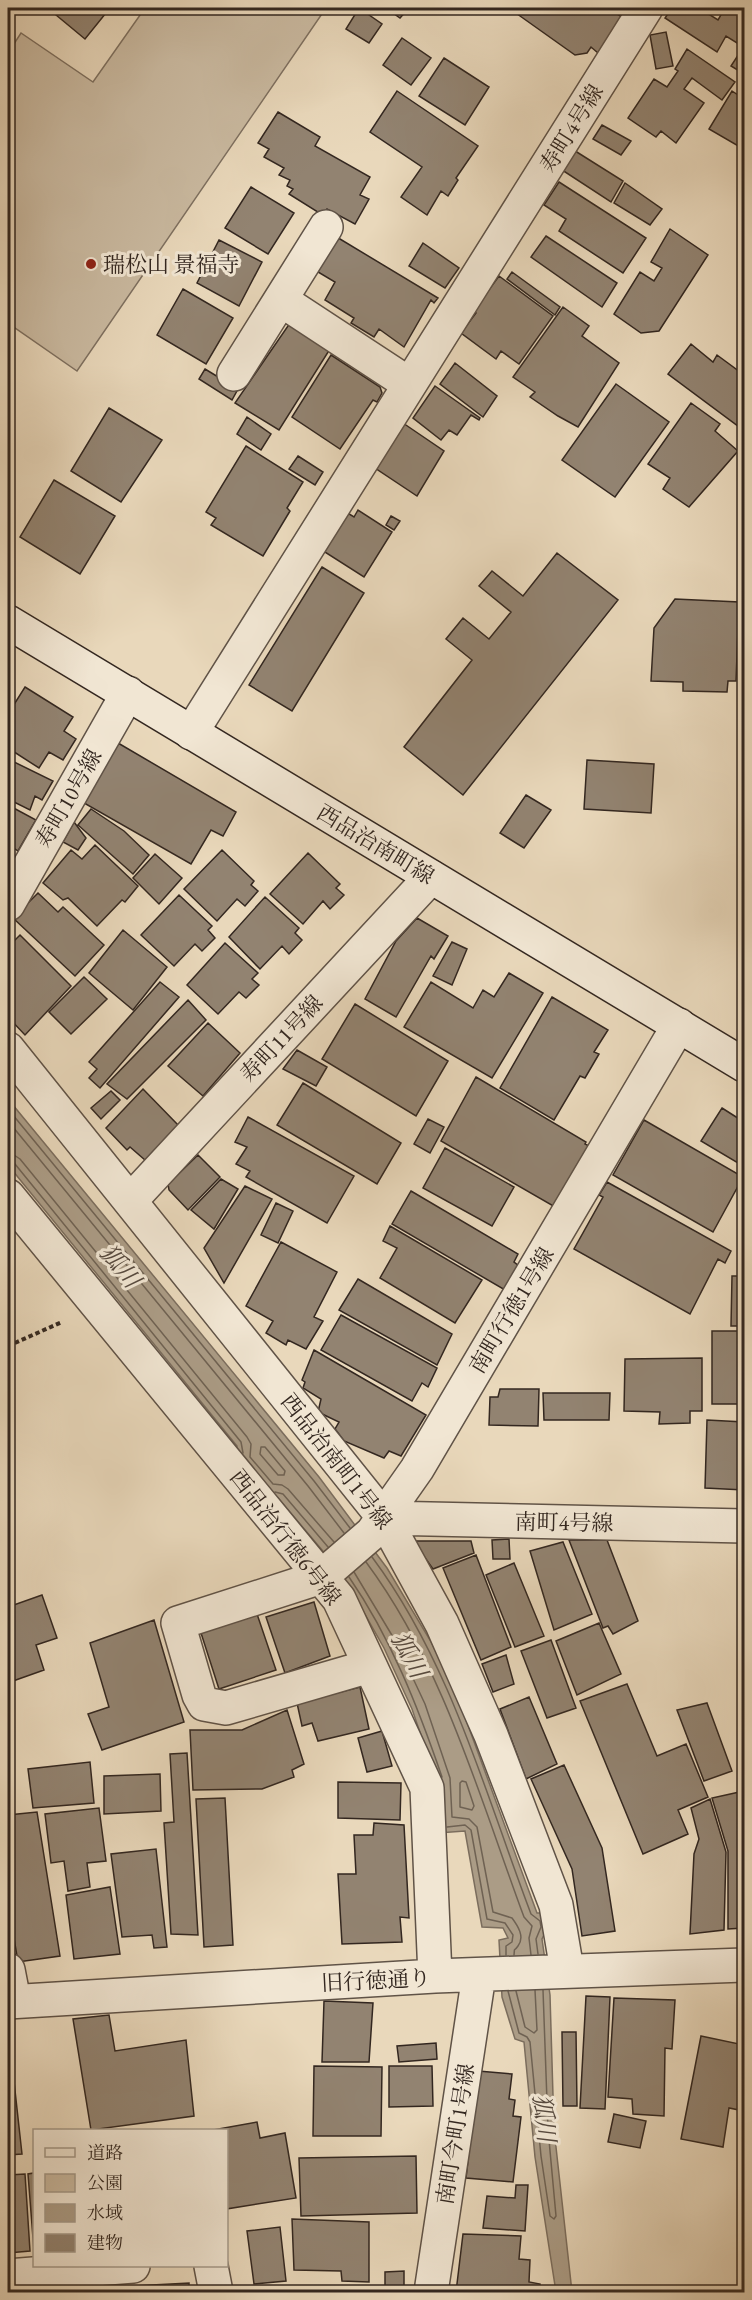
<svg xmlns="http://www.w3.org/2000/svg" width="752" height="2300" viewBox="0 0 752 2300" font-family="'EB Garamond','Noto Serif JP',serif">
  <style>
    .green { fill: #cabaa1; stroke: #7e7060; stroke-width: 1.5 }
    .water { fill: #ab9c86; stroke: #7b6d5d; stroke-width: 1.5 }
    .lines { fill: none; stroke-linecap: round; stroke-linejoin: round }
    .shore { stroke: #6f6253; stroke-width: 1.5 }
    .building { fill: #928371; stroke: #332720; stroke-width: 1.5 }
    .street-casing { stroke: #605347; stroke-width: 36 }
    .secondary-casing { stroke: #332720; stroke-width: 36 }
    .path { stroke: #332720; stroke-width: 4; stroke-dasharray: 4.5 3; stroke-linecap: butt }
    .street { stroke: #f1e6d3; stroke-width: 33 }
    .secondary { stroke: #f1e6d3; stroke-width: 33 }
    .poi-dot { fill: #8f2418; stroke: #f1e6d3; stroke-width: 2 }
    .labels { text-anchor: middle; stroke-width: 6; stroke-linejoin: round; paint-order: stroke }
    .street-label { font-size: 22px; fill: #332720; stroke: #f1e6d3 }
    .poi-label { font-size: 22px; fill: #332720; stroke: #f1e6d3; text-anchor: start }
    .water-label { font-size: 24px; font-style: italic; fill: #574a3f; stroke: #f1e6d3 }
  </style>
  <rect width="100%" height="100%" fill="#e9d8bb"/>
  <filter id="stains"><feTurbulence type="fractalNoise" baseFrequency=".00333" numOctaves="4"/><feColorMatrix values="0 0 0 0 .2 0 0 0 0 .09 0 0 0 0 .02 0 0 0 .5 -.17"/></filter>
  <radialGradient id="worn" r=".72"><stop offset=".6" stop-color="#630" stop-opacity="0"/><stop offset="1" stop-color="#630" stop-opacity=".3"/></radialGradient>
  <path class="green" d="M145,8H326L77,371L8,323V53L21,33L93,82Z"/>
  <path class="water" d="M8,1099L319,1477L387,1568L430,1640L455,1690L537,1913H544L548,1927L542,1939L550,1995L554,2129L572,2292H556L535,2157L524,2042L515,2039L502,1997L499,1940L508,1938L503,1928L482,1927L465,1831L438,1833L437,1782L412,1709L384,1648L354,1595L322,1550L278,1498L270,1501L236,1460L237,1446L8,1165Z"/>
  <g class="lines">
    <path class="shore" d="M8,1109L314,1481L350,1528
      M8,1121L308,1486L344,1533
      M8,1154L14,1155L20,1159L247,1437L251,1444L250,1457L273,1484L282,1485L288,1489L334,1542
      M8,1162L15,1164L241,1442L243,1453
      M261,1447H265L285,1471L284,1475H278L260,1454Z
      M275,1492L283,1494L328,1547
      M372,1557C451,1663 485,1793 531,1914L540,1921L541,1927L536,1939L538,1954
      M366,1562C444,1667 479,1796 524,1917L532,1926L529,1938L531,1955
      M354,1572L396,1642L425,1704L450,1778L452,1817L469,1819L477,1827L493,1912L512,1918C518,1926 525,1937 518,1946C513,1953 515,1946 514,1955
      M349,1577C391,1638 418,1707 442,1777
      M462,1781L466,1782L474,1806L472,1810L460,1807V1783Z
      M447,1827L465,1825L471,1830L487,1919L505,1923L513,1935L512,1942L506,1946V1955
      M508,1991L519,2033L527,2037L530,2042L541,2156L550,2216L554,2219L556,2216L548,2129L543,1990
      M516,1991L525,2027L534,2033L537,2030L535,1990"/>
  </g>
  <path class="building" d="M52,8H110L85,39L50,10Z
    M359,8L382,24L369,43L346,29Z
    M386,8H409L400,18Z
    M516,8H608L623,18L598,53L591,47L587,53L575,55L513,11Z
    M672,8H699L718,20L725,8H728L744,17V31L737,43L726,36L717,52L665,18Z
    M666,32L673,66L656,69L650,35Z
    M402,38L431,58L411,85L383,65Z
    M744,46V74L731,66Z
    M687,49L735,82L722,100L692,78L684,89L704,103L676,143L661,131L656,137L628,118L654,79L667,87L678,71L675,69Z
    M444,58L489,87L465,125L419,96Z
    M397,91L478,146L456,178L458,180L448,196L441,191L427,215L401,197L422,167L370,132Z
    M732,91L744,99V141L740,147L709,129Z
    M278,112L320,137L315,146L370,177L360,195L369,199L355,224L327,209L324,216L289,194L293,189L287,186L290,180L279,175L284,168L264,157L269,149L258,143Z
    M602,125L631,141L621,155L593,139Z
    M572,149L623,181L611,202L559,168Z
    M559,182L646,238L623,273L559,231L566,219L544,205Z
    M625,183L662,209L650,225L614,203Z
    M251,187L294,213L268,254L225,228Z
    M670,229L708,255L659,331L641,333L614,314L640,272L654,281L662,268L651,262Z
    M335,236L438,298L434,303L431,300L404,347L379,329L374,337L351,323L354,318L325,300L335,282L313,269Z
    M546,236L617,283L602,307L531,257Z
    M219,240L262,262L239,306L197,283Z
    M423,243L459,268L445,288L409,266Z
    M512,272L560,307L555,315L507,279Z
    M499,276L553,316L519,364L501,351L496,359L461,333L476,313L474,310Z
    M183,289L233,318L206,364L157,335Z
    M563,307L589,326L582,336L619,363L578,427L558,416L530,397L535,392L513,377Z
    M290,323L330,349L279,430L235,403Z
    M691,344L713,362L717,355L744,375L739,382L744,386V425L742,429L668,374Z
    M331,355L380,387L382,393L377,402L373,400L340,449L292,417Z
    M455,363L497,396L483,417L440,384Z
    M205,369L238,389L232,400L199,379Z
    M616,384L669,422L615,497L562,460Z
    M435,386L480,418L479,420L471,415L457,435L449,430L441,440L413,418Z
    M691,403L720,424L715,431L738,451L689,507L663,489L670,478L648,464Z
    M109,408L162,440L121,502L71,471Z
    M247,417L271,434L261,450L237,434Z
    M400,421L444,451L417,496L369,464Z
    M246,446L303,482L287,508L290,511L263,556L211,525L216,518L206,512Z
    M298,456L323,472L315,485L289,469Z
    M54,480L115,516L80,574L20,537Z
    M341,509L354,517L358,510L392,532L364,577L317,547Z
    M391,516L400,521L394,530L386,525Z
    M557,553L618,600L463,795L404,747L472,660L446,639L463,618L489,639L511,612L479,586L492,571L523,596Z
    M322,567L364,593L292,711L249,685Z
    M675,599L739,602L736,681H728L727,692L683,691V682L651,681L654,628Z
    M25,687L73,717L64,731L76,739L63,760L49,752L39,768L8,748V714Z
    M118,743L236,812L223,836L211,830L191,864L84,803Z
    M8,759L53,781L42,800L35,796L30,810L8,799Z
    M587,760L654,764L651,813L584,809Z
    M526,795L551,810L524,848L500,833Z
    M8,805L36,820L18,851L8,844Z
    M91,809L124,831L149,855L133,874L78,825Z
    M74,822L86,838L78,850L63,842Z
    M95,845L138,886L125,902L122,900L97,926L68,898L63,900L43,883L71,850L82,859Z
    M222,850L254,881L251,885L258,891L245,906L237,899L217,921L184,889Z
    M308,853L340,884L336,888L344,895L330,909L323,901L303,924L270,894Z
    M155,854L182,878L159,904L133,878Z
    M38,893L58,912L63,907L104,945L75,976L13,918Z
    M179,895L212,926L208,930L215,938L202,951L195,944L174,966L141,935Z
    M265,897L299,928L295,933L302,940L289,954L282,946L260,969L229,937Z
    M417,918L448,936L434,959L431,956L396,1017L365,999L396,941Z
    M123,930L167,967L133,1010L89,973Z
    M20,935L71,986L25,1035L8,1017V947Z
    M452,942L467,949L452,985L433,976Z
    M225,943L258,973L252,979L259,985L246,998L239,992L218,1014L187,985Z
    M509,973L543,993L492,1078L404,1027L431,982L473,1008L483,990L494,997Z
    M84,977L107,999L71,1034L49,1012Z
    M160,982L179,997L100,1088L89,1078L97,1069L89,1062Z
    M552,997L608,1030L594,1052L599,1054L585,1078L580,1076L554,1120L500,1088Z
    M188,1000L206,1020L127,1099L107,1084Z
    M355,1004L448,1061L416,1116L322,1059Z
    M208,1023L240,1053L203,1096L168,1066Z
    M297,1050L327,1067L316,1086L283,1069Z
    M476,1077L586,1142L585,1144L591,1147L555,1207L441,1141Z
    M303,1083L401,1143L377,1184L277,1125Z
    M143,1089L179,1126L145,1160L130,1147L127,1150L106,1128Z
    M111,1091L120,1100L101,1119L91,1108Z
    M722,1108L744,1122V1152L738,1163L701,1141Z
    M248,1117L354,1176L327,1223L246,1177L250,1171L236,1164L247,1147L235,1142Z
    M428,1119L444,1127L430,1153L414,1144Z
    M644,1120L743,1177L713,1232L613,1175Z
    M445,1148L514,1187L492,1226L423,1188Z
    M198,1155L220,1177L188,1210L169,1190L168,1184Z
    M221,1179L238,1189L214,1229L191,1210Z
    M607,1182L731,1251L725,1263L718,1259L690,1314L574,1249L603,1197L599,1195Z
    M245,1186L272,1199L224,1283L204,1248Z
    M411,1191L518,1254L514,1262L519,1266L505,1290L392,1224Z
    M276,1203L293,1211L278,1243L261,1235Z
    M390,1226L482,1280L455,1323L380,1278L397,1248L383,1241Z
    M281,1242L337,1272L314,1317L323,1321L306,1349L288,1340L286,1345L266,1333L273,1321L246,1306Z
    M732,1276H744V1326H731Z
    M358,1279L452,1334L437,1365L339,1310Z
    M341,1315L437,1368L428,1387L422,1383L412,1401L321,1350Z
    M712,1331H744V1404H712Z
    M314,1350L426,1415L401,1456L389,1451L384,1458L344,1441L335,1429L339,1422L318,1412L321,1399L303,1388L305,1382L302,1380Z
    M702,1358V1411H690V1423L659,1424L660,1412L624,1411L625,1359Z
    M500,1389H539L538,1426L489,1425L490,1397H498Z
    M543,1393H610L609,1420H544Z
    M707,1420L744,1422V1490L705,1488Z
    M509,1539L510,1559H493L492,1540Z
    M569,1540H607L638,1621L613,1634L608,1626L603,1628Z
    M413,1541H471L474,1553L433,1569Z
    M563,1542L592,1614L554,1630L530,1551Z
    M476,1555L511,1647L481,1660L443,1568Z
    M514,1563L544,1636L515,1647L486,1575Z
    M42,1595L57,1638L36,1645L44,1670L13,1681L8,1668V1607Z
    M314,1602L330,1656L285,1673L266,1617Z
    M257,1614L276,1670L219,1689L201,1633Z
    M154,1620L184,1722L102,1750L88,1714L109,1707L90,1643Z
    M599,1623L621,1674L577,1695L556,1641Z
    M551,1640L576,1708L547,1718L521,1651Z
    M506,1655L514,1684L493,1692L482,1664Z
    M627,1684L657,1756L686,1744L708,1797L678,1810L688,1834L643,1854L580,1701Z
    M360,1687L369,1729L318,1741L312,1723L302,1726L297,1703Z
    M529,1697L557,1764L526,1779L500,1709Z
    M707,1703L732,1771L704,1781L677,1710Z
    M287,1710L304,1764L292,1770L294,1777L262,1789L193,1790L190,1730H242Z
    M382,1731L392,1766L367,1772L358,1738Z
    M187,1753L198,1935L171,1934L164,1823L174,1822L170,1754Z
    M90,1762L94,1803L33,1808L28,1769Z
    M564,1765L602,1848L615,1931L582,1936L572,1869L531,1779Z
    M160,1774L161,1811L104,1814V1776Z
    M338,1782L401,1783L400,1820L338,1818Z
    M744,1791V1928L728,1929V1851L712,1798Z
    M225,1798L233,1945L204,1947L196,1799Z
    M710,1799L726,1852L724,1930L690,1934L694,1854L699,1839L691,1808Z
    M99,1808L106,1861L87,1863L90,1887L68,1891L64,1861L51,1863L45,1814Z
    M37,1812L60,1956L18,1962L8,1902V1815Z
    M374,1823L404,1825L409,1918L400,1917L402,1942L342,1944L338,1874H356L354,1835H373Z
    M156,1849L167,1947L154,1948L152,1935L122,1937L111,1854Z
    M110,1887L120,1954L74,1959L66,1895Z
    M586,1996L610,1997L605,2109L580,2108Z
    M614,1998L675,2000L672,2049L665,2048L664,2116L633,2114L632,2099L608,2097Z
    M324,2001L373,2003L369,2062H322Z
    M109,2015L115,2051L186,2040L194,2116L91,2130L73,2019Z
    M8,2027L22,2154L8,2155Z
    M562,2032H576L577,2106H563Z
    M701,2036L744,2045V2111L729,2108L723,2147L681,2139Z
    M436,2043L437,2059L399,2062L397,2046Z
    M314,2066L382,2067L381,2136H313Z
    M389,2066H432L433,2106L389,2107Z
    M478,2071L512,2074L509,2099L515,2100L513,2116L521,2117L513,2182L466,2178Z
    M614,2114L646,2121L640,2148L608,2142Z
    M257,2122L260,2138L285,2133L296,2198L226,2209V2130H213Z
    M416,2156L417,2213L301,2216L299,2158Z
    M34,2173V2251L28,2174Z
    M25,2174L30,2251L8,2253V2175Z
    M516,2185H528L525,2231L483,2228L487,2196L515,2198Z
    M292,2219L369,2222V2282L342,2281L341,2271L294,2270Z
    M280,2227L286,2281L254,2284L247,2231Z
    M463,2234L521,2236L519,2259L530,2260L529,2282L540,2284L539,2292H456Z
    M404,2271V2287L385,2288V2272Z
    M189,2283V2292H95V2288Z"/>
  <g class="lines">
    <defs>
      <path id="street" d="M281,300L409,384
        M234,374L326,227
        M191,733L646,8
        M8,904L128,693
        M8,1049L384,1518L442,1624L491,1735L556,1905L567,1970
        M8,1196L339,1599L427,1788L435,1976
        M131,1200L431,877
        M384,1518L744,1526
        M370,1666L226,1708L204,1704L199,1695L178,1623L321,1577L372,1533L417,1469L679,1025
        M8,1970L14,2001
        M8,2002L435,1976L744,1965
        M211,2266L216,2292
        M8,2276L133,2266
        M431,2292L479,1975"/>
      <path id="secondary" d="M8,622L744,1065"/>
    </defs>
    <use href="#street" class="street-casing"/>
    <use href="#secondary" class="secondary-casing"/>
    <path class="path" d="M8,1346L62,1322"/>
    <use href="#street" class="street"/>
    <use href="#secondary" class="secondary"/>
  </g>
  <circle class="poi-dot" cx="91" cy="264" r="6"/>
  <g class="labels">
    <g class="street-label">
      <text transform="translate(571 128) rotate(-58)" y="8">寿町4号線</text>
      <text transform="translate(68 798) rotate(-60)" y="8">寿町10号線</text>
      <text transform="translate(376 844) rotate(31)" y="8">西品治南町線</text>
      <text transform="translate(281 1038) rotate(-47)" y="8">寿町11号線</text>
      <text transform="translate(511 1310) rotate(-59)" y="8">南町行徳1号線</text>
      <text transform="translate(337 1461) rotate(52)" y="8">西品治南町1号線</text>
      <text transform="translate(564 1522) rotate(1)" y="8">南町4号線</text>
      <text transform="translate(286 1537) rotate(52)" y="8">西品治行徳6号線</text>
      <text transform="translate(376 1980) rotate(-3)" y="8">旧行徳通り</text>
      <text transform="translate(455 2134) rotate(-81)" y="8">南町今町1号線</text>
    </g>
    <g class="poi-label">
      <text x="103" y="272">瑞松山 景福寺</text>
    </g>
    <g class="water-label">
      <text transform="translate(120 1266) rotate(50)" y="8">狐川</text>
      <text transform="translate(409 1655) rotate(62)" y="8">狐川</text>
      <text transform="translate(544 2118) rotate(83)" y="8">狐川</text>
    </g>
  </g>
  <rect width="752" height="2300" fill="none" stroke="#e9d8bb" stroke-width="30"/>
  <rect x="9" y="9" width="734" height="2282" fill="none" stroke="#332720" stroke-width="3"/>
  <rect x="15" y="15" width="722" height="2270" fill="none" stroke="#332720" stroke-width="1.5"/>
  <rect x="33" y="2129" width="195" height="138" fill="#f1e6d3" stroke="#a59a8b" stroke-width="1.5"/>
  <rect x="45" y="2148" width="30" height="9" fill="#f1e6d3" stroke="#a59a8b" stroke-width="1.5"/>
  <text x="87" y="2159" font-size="18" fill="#332720">道路</text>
  <rect x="45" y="2174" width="30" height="18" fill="#cabaa1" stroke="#a59a8b" stroke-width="1.5"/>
  <text x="87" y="2189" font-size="18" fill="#332720">公園</text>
  <rect x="45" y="2204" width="30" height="18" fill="#ab9c86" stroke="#a59a8b" stroke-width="1.5"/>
  <text x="87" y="2219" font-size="18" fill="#332720">水域</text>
  <rect x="45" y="2234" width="30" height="18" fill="#928371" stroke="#a59a8b" stroke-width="1.5"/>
  <text x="87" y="2249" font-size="18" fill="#332720">建物</text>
  <rect width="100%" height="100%" filter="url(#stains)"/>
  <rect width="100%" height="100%" fill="url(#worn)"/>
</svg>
